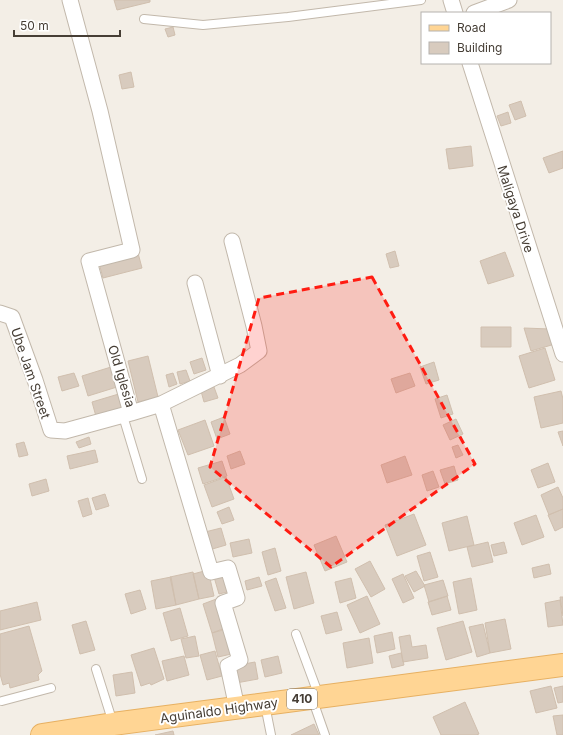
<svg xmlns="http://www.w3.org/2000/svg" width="563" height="735" viewBox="0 0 563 735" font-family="Inter,sans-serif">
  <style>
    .building { fill: #d8cbbe; stroke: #d0bfae }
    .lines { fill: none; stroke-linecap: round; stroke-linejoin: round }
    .lane-casing { stroke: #c2b8ab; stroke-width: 10 }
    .street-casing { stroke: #c2b8ab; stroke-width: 17 }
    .primary-casing { stroke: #e7b061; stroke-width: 24 }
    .lane { stroke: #fff; stroke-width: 8 }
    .street { stroke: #fff; stroke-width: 15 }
    .primary { stroke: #ffd594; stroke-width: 22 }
    .marked { fill: #ff1c12; fill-opacity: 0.2; stroke: #ff1c12; stroke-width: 3; stroke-dasharray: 8 5; stroke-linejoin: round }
    .labels { text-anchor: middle; stroke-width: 4; stroke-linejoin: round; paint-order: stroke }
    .shield { fill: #fff; stroke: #7e7872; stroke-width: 1 }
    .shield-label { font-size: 12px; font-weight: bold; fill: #463e35 }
    .street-label { font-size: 13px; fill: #463e35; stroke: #fff }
  </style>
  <rect width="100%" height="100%" fill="#f3eee6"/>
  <path class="building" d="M114,0H150V2L117,10Z
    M173,27L175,35L168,37L165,29Z
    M131,72L134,87L122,89L119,75Z
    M521,101L526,116L515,120L509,105Z
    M508,112L511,123L501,126L497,116Z
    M471,146L473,166L449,169L446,149Z
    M563,151V168L549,173L543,158Z
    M395,251L399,266L390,268L386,254Z
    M505,252L514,276L488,284L480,261Z
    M138,253L142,268L103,278L99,263Z
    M481,327H511V347H481Z
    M524,328L550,329L555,344L531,351Z
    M545,348L555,380L529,388L519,356Z
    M148,356L158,397L138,402L128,361Z
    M202,358L206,370L194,374L190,362Z
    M434,362L439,380L426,384L420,367Z
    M111,367L117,387L88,396L82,376Z
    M186,370L190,381L180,384L177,372Z
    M74,373L79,386L62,391L58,377Z
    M173,373L177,384L169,387L166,375Z
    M410,373L415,386L396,393L391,379Z
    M214,387L218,398L204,402L201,391Z
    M561,391L563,399V423L541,428L534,397Z
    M122,393L128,411L97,420L92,402Z
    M447,395L453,414L441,418L435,399Z
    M224,417L230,434L217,439L211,422Z
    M456,419L463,434L450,440L443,425Z
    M205,420L214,446L188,455L178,430Z
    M563,431V446L558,432Z
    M89,437L91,444L79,448L76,442Z
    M24,442L28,455L19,457L16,444Z
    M458,445L463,455L456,458L452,447Z
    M95,450L98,462L70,469L67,456Z
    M240,451L245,464L231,469L227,456Z
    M405,456L412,475L387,483L381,465Z
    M222,461L227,476L203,484L198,468Z
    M548,463L555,482L538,488L531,470Z
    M454,466L458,480L445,484L440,470Z
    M433,471L439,487L427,491L422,475Z
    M226,477L234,499L212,507L204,485Z
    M46,479L49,491L32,496L29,484Z
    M558,487L563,498V509L549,515L541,495Z
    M105,494L109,506L96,510L92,498Z
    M88,498L92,514L83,517L78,501Z
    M229,507L234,520L222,524L217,512Z
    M563,509V527L555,531L548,515Z
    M414,514L426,545L397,556L385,525Z
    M536,515L544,537L522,545L514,523Z
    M467,516L474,545L449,551L442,523Z
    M221,528L226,545L209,550L205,532Z
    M336,536L347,562L325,571L314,545Z
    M249,539L252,553L233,557L230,543Z
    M488,542L493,562L472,567L467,547Z
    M504,542L507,553L494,556L491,545Z
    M275,548L281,571L268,575L262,552Z
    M430,552L438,577L424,581L417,556Z
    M370,561L385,589L371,597L355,569Z
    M549,564L551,574L534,578L532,568Z
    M208,570L214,596L199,599L193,574Z
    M416,571L425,586L414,592L405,576Z
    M193,572L199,599L176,605L170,577Z
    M306,572L314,603L294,609L286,577Z
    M227,574L231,591L219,594L214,577Z
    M403,574L414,598L403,603L392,579Z
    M171,577L176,605L156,609L151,581Z
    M259,577L262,586L247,590L245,581Z
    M276,578L286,608L275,611L265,582Z
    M351,578L356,598L340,603L335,582Z
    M471,578L477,610L459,614L453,582Z
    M443,580L448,596L429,602L424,585Z
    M140,590L146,609L131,614L125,594Z
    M367,596L380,624L360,633L347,605Z
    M447,596L451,610L432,615L428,602Z
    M560,597H563V616Z
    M219,598L228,627L212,633L203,604Z
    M560,600L563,625L548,627L545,603Z
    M37,602L41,620L0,630V611Z
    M180,608L188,636L171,641L163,613Z
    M337,612L342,630L326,634L321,616Z
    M505,619L511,649L490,653L485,623Z
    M86,621L95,650L80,654L72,625Z
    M463,621L472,652L446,660L437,628Z
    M483,624L490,653L477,657L469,627Z
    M29,626L42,671L38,675L39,680L10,688L9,683L3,685L0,674V634Z
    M230,628L236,653L218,657L212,633Z
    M392,632L395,649L377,653L374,636Z
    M410,635L412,647L426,645L428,658L403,662L399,637Z
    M195,636L199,656L186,658L181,639Z
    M369,638L373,663L347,668L343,643Z
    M154,648L164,679L151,685L150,683L141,686L131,655Z
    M215,651L222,676L207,680L200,655Z
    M401,653L404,665L392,668L389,656Z
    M184,656L189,675L167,681L162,661Z
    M278,656L282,673L265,677L261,660Z
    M255,662L258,679L236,683L233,666Z
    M132,672L135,693L116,696L113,675Z
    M551,686L557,708L536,713L530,691Z
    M563,686V702L558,703L554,688Z
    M465,702L479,734L476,735H441L433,717Z
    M563,715V735H557L553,716Z
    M314,724L319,735H291Z
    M173,731L174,735H155Z"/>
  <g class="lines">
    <defs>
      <path id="lane" d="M144,19L203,25L288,17L421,0
        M123,416L142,479
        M296,634L319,696
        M96,669L113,723
        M312,698L325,735
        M2,701L51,688
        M265,705L271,735"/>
      <path id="street" d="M70,0L100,111L132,250L89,261L131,413L161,404L211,572L228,568L237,598L223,603L240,660L228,666L237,708
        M451,0L455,13
        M474,13L509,0
        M470,63L563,354
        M195,283L220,376
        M0,313L12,317L35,380L51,430L65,431L131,413
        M161,404L240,365L259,351L254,326L232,241"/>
      <path id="primary" d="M42,735L113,724L563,665"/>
    </defs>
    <use href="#lane" class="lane-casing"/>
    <use href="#street" class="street-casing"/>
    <use href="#primary" class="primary-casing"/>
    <use href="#lane" class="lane"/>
    <use href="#street" class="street"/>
    <use href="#primary" class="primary"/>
  </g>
  <path class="marked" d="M372,277L475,464L331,567L210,467L259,298Z"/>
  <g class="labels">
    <rect class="shield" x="287" y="689" width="30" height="20" rx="3"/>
    <g class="shield-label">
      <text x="302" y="703">410</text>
    </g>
    <g class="street-label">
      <text transform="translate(516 209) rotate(72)" y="5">Maligaya Drive</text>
      <text transform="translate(31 373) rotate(71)" y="5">Ube Jam Street</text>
      <text transform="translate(122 376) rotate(73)" y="5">Old Iglesia</text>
      <text transform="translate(219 710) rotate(-8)" y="5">Aguinaldo Highway</text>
    </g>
  </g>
  <rect x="421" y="12" width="130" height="52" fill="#ffffff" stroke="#b5b2ae"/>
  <rect x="429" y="25" width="20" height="6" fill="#ffd594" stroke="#b5b2ae"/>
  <text x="457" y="32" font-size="12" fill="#463e35">Road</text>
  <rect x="429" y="42" width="20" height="12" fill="#d8cbbe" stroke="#b5b2ae"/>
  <text x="457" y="52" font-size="12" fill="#463e35">Building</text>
  <path d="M14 30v6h106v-6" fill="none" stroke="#463e35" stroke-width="2"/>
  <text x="20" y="30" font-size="12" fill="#463e35" stroke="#ffffff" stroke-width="3" paint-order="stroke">50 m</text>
</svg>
